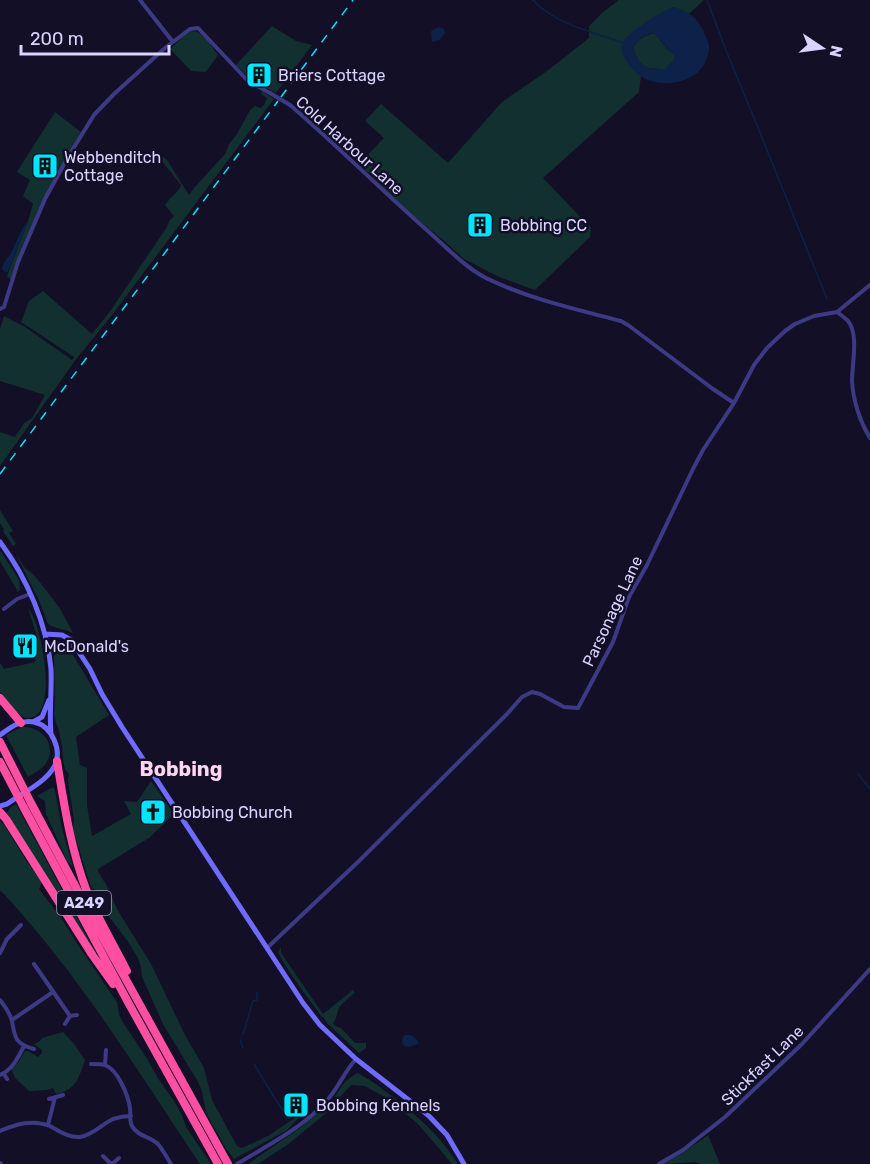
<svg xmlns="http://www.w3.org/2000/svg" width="870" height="1164" viewBox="0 0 870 1164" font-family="Rubik,sans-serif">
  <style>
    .green { fill: #12302f }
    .water { fill: #0c2248; fill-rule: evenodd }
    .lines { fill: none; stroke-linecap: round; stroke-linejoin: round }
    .stream { stroke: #0c2248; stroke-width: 1.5 }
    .street { stroke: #3d3a85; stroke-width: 4 }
    .secondary { stroke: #6f6bff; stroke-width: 5 }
    .highway { stroke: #ff4fa3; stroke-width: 8 }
    .rail { stroke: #00e5ff; stroke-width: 1.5; stroke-dasharray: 9 8; stroke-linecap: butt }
    .street-bridge { stroke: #3d3a85; stroke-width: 4 }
    .highway-bridge { stroke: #ff4fa3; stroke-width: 8 }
    .labels { text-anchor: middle; stroke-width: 5; stroke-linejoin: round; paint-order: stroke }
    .shield { fill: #130f26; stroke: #9e99be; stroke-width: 1.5 }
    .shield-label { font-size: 15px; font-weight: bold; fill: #d9d4ff }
    .poi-label { font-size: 16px; fill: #d9d4ff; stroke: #130f26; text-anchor: start }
    .street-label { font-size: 16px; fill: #d9d4ff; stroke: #130f26 }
    .quarter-label { font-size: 20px; font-weight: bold; fill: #ffd6f0; stroke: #130f26 }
  </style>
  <rect width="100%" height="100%" fill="#130f26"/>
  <path class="green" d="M619,0H704L689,14L673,7L626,38L631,67L641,76L639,92L543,178L591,228L590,237L535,290L499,277L464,259L443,240L405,209L359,164L384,138L365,121L381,104L448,163L502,102L547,71L589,38V26L602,13Z
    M272,26L296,41L312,45L276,93L250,79L236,65Z
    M189,31C204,30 210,44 218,55L206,72L191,71L170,49Z
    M654,33C662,40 664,48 674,54V60L666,69C646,69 640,68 633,48C638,39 644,36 654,33Z
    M262,91L274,99L109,319L77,358L0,466V432L15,437L24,423L32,418L45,395L0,381V329L4,316L25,327L72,360L74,357L21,322L29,301L43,291L92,334L111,310L167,227L169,221L174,216L165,205C170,197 178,193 181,185L158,156L161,155L167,160L189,195L194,188L225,154L229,144L237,134L250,110L255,106L261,108L264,105L267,98L261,94Z
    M55,112L81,132L48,190L11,280L7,276L28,221L33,204L23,196L30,180L17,172Z
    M0,510L13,531L9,533L16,544L13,546L3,531L4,529L0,523Z
    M0,550L19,580L20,590L18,592L0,561Z
    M16,554L25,568L35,576L59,607L73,633C65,629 56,629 48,624L41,605Z
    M28,608C42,625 53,692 40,711C38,714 33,718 29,718C20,719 2,699 0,691C0,682 0,672 0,663L4,669L35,662L37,637Z
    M65,647L69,649L72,653L109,715L76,737L80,765L87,768V805L92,836L131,814L124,801L137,802L151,781L174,814L149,838L98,869V872L107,886L117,909L151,964L186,1037L200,1061L204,1068L212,1100L237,1146L242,1148L268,1136L305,1111L287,1130L234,1159L227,1150L206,1113L202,1091L198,1082L163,1024L142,977L141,967L138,958L129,943L104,910L101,905V896L99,892L92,888L89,881L73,829L74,820L68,781L69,774L65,769L63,761L62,746L58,727L56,723L54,714L55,700L54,656L57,650Z
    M22,727C44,726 59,748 44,766C39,771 33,774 28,777L6,735Z
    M53,787L55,790L62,829L73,867L67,861L46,814L45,801L37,796Z
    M16,804L96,953L94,954L6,814L11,807Z
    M0,821L5,826L27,862L42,882L39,889L64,922L78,945L117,1002L119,1014L122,1021L148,1060L157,1077L174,1101L182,1115L186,1127L211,1164H200C138,1071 79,975 3,893L0,891Z
    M281,947V953L323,1014L353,990L355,993C349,997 343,1002 339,1008C336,1014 337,1019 333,1023L335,1026L341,1028L355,1043H366V1048L359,1053L325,1021V1019L321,1016C306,994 290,976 278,952Z
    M63,1032L74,1044L85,1060C79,1078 76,1090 56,1094L53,1088L47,1090L29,1091L15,1078L11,1069L18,1063L25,1051H28L38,1057L42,1053V1050L34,1044L40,1041L42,1038Z
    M358,1073C371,1080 381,1088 393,1097C418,1116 441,1137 458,1164H452L437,1146L417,1123L388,1099L365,1086L351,1085L339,1098L335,1097C341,1086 346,1079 358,1073Z
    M325,1107H329V1111L287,1145L258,1164H248L300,1128Z
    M708,1135L720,1164H700L696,1162L663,1164L700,1141Z"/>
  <path class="water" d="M673,7C688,11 698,18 704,32C705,36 708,41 709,45C710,52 707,58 705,63C694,85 657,89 639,75C630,68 624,58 621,48C623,45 623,42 625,39C632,30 662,11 673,7ZM654,33C663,41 664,47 674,54V60L666,69C646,69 640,68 633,48C638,39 644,35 654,33Z
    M439,27L444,29L445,33L439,40L432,42L431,31Z
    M28,221L8,272H5L2,269C3,263 5,261 9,256C16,245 19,231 28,221Z
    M405,1035H411L418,1041V1044L409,1047L404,1046L402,1042L403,1037Z"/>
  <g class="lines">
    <path class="stream" d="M533,0C556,25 593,32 624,43
      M707,0L727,53L759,130L827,299
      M858,774L870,789
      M243,1034L253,1001L257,1000V992
      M240,1040L243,1048
      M254,1064L274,1097L288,1118"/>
    <path class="street" d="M140,0L173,42
      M290,105C338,146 382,191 429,232C447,248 465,267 486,278C529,299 575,309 621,321L628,325L713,389L734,403
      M0,309L4,307L18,262L45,199L68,157L94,115L114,94L165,48L190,29L198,28L248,81L270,93
      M837,312L870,285
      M4,609L17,599L30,594
      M267,948L359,861L507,714L522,697L532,692L540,694L564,707L578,708L613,642L629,597L647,565L693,469L703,450L734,403L754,365L767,348L785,331L795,324L814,316L837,312C841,315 845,318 848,321C859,334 852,364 852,381C853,400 860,422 870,438
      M0,953L7,939L21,925
      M34,964L70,1016L65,1024
      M0,1000C4,1005 10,1014 12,1021C15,1038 15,1044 34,1049
      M70,1016L77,1015
      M12,1020L53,992
      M91,1064C95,1064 101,1064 105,1065C118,1070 128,1095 130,1108C131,1114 129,1121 132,1126C138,1137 150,1136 158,1144C163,1150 167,1158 171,1164
      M105,1065L106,1050
      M4,1074L7,1079
      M0,1075C12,1070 18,1058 24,1046
      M49,1099L63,1095
      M48,1125L55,1097
      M0,1131C16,1124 33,1119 50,1126C59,1131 69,1138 80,1137C93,1135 102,1124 113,1119C119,1117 125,1116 131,1116
      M103,1156L111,1164
      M0,1163L1,1164
      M112,1164L119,1158
      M237,1164C268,1145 305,1127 329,1098C339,1086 345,1071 356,1059
      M659,1164L683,1150L725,1117L802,1044L870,969"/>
    <path class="secondary" d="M0,542C27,578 47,624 51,669C52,691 49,713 51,734
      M45,634L62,635L71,640L90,669L102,694L122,727L303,1003L320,1025L356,1059L428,1115L447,1135L464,1164
      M49,650L63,645L76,648
      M33,722L42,717L49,700
      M0,735C10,728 21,719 34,722C52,726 63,751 54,767C45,783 22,793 7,804L0,806"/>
    <path class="highway" d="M0,698L21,723
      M57,761C64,805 71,850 87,892C98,919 114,945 127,971
      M31,803L98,929L228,1164
      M24,808L129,1004L218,1164
      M0,812L6,819L93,956L113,984"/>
    <path class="rail" d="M281,97L353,0
      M0,474L278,101"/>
    <path class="street-bridge" d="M270,93L290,105"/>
    <path class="highway-bridge" d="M0,742L31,803
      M0,762L24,808"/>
  </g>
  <defs>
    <symbol id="building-square" viewBox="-11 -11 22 22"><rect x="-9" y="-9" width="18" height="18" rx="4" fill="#00e5ff" stroke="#130f26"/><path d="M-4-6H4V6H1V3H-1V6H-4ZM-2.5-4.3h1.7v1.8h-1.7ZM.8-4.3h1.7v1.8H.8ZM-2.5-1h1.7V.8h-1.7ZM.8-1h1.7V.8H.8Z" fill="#111"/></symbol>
    <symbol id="restaurant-square" viewBox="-11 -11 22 22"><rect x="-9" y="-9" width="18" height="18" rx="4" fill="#00e5ff" stroke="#130f26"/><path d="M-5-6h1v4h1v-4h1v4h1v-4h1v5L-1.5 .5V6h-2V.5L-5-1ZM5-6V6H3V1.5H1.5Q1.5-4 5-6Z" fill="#111"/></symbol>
    <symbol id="church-square" viewBox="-11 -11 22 22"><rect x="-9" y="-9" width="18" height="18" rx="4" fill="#00e5ff" stroke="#130f26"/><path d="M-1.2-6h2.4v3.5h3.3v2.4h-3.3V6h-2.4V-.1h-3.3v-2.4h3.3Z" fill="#111"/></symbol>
  </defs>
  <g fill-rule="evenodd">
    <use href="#building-square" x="244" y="60" width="30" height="30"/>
    <use href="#building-square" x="30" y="151" width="30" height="30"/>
    <use href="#building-square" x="465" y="210" width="30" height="30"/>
    <use href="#restaurant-square" x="10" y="631" width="30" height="30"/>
    <use href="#church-square" x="138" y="797" width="30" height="30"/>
    <use href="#building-square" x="281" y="1090" width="30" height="30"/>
  </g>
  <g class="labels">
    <rect class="shield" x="57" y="891" width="54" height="24" rx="4.5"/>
    <g class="shield-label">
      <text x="84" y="908">A249</text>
    </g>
    <g class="poi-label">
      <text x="278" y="81">Briers Cottage</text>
      <text x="64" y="163">Webbenditch<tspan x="64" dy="18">Cottage</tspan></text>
      <text x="500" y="231">Bobbing CC</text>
      <text x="44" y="652">McDonald's</text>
      <text x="172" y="818">Bobbing Church</text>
      <text x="316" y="1111">Bobbing Kennels</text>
    </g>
    <g class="street-label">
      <text transform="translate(350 145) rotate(42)" y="6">Cold Harbour Lane</text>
      <text transform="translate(612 611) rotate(-65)" y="6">Parsonage Lane</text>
      <text transform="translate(762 1065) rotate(-44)" y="6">Stickfast Lane</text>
    </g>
    <g class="quarter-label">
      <text x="181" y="776">Bobbing</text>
    </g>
  </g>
  <g transform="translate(822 48) rotate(103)" stroke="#130f26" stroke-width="4.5" paint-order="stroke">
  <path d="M0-4.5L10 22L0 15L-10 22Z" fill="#d9d4ff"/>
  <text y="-9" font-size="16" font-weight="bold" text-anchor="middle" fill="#d9d4ff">N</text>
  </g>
  <path d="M21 45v9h148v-9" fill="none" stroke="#d9d4ff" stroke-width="3"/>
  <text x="30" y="45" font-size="18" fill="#d9d4ff" stroke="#130f26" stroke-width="4.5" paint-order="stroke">200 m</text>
</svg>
